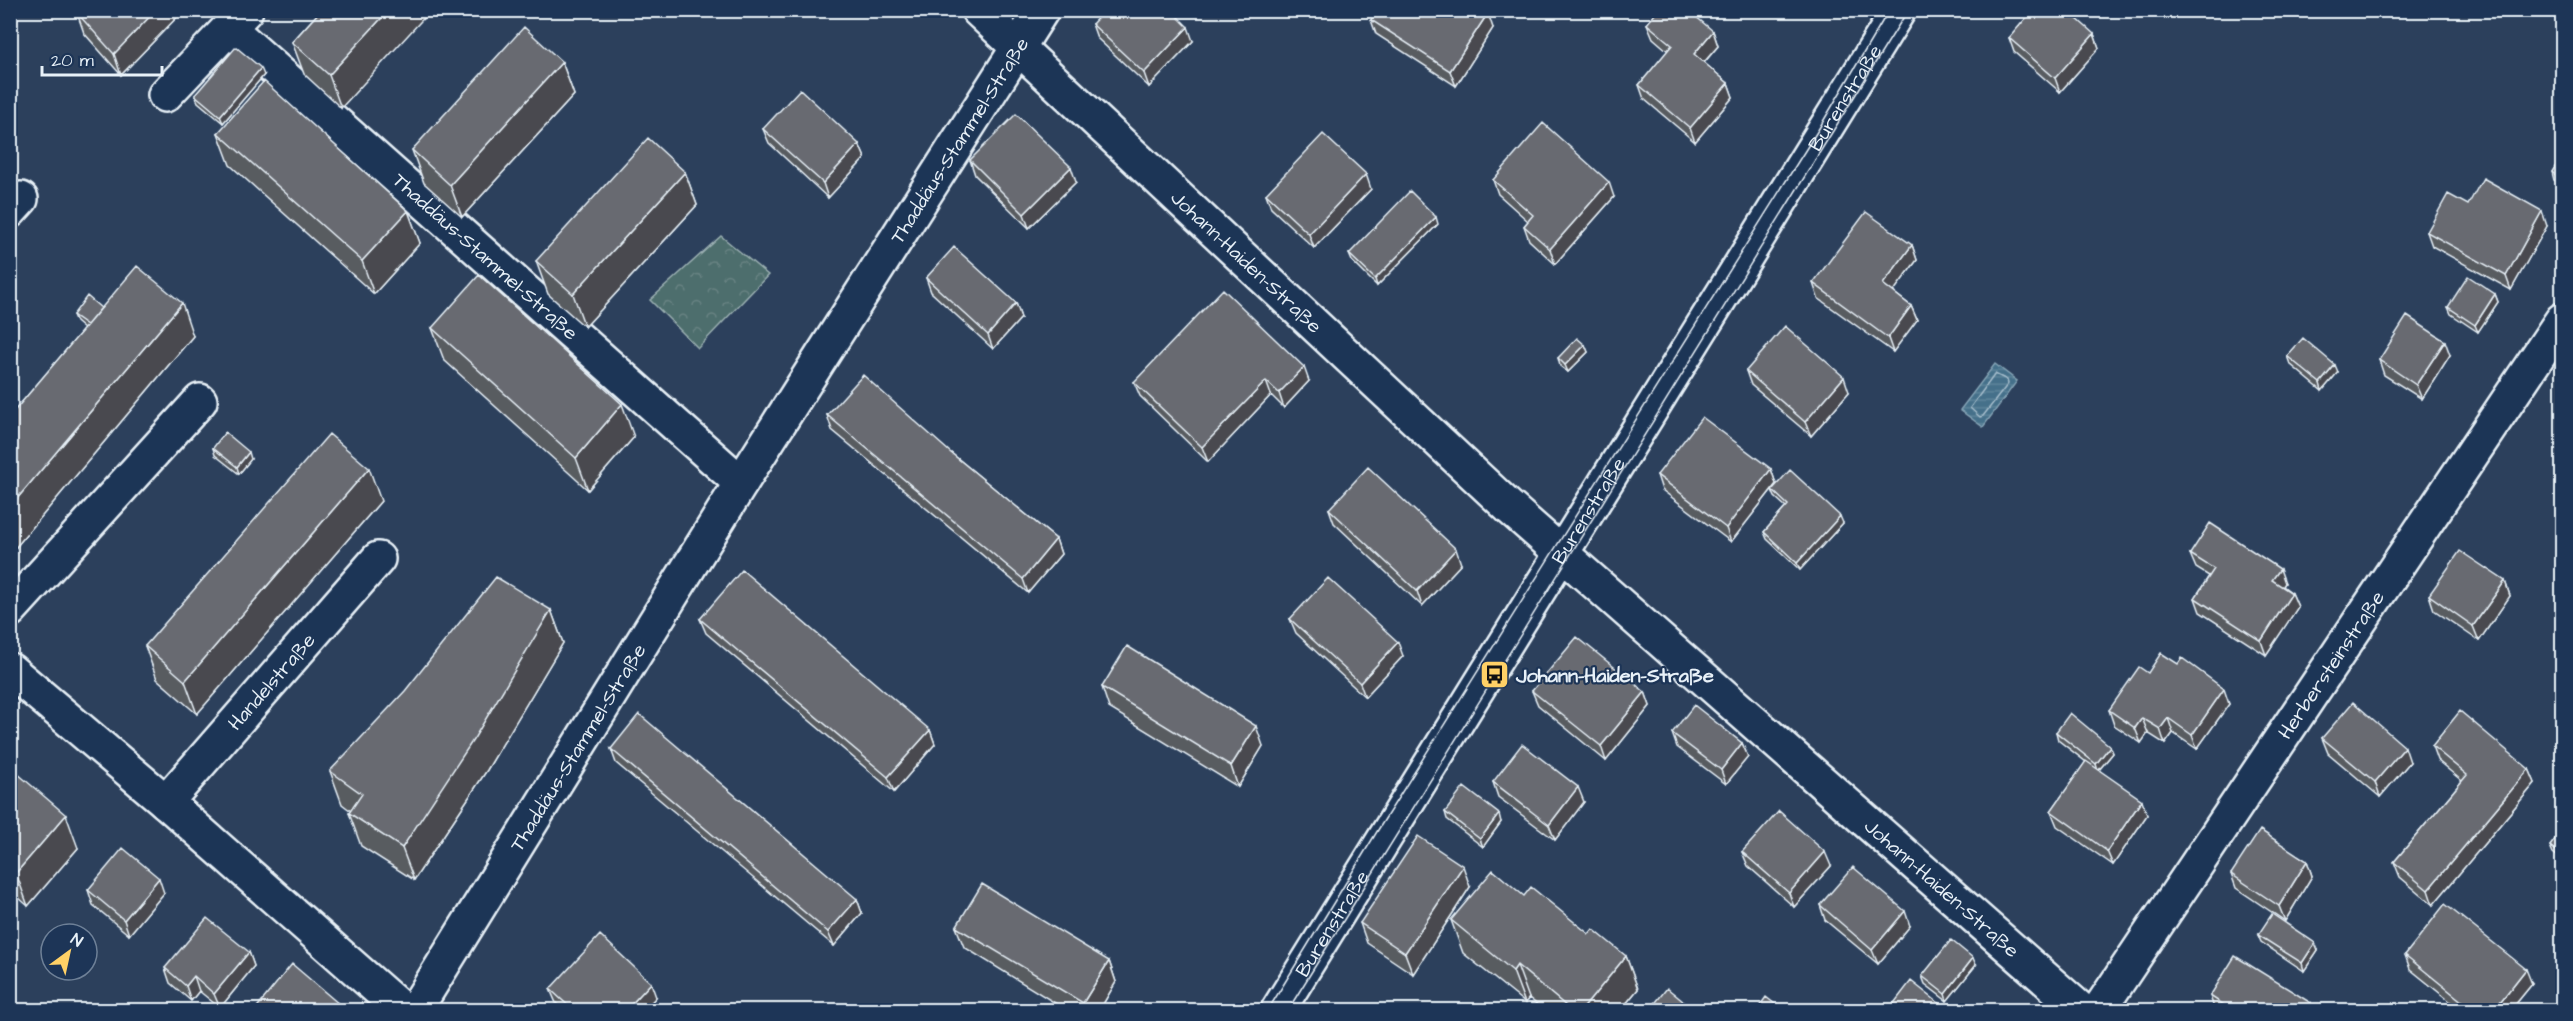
<svg xmlns="http://www.w3.org/2000/svg" width="2573" height="1021" viewBox="0 0 2573 1021" font-family="'Architects Daughter',sans-serif">
  <style>
    .park { fill: url(#park-crowns); stroke: #9bb0b2; stroke-width: 1.5 }
    .water { fill: url(#water-rules); stroke: #86a4b6; stroke-width: 1.5 }
    .lines { fill: none; stroke-linecap: round; stroke-linejoin: round }
    .shore { stroke: #a6bdcc; stroke-width: 1.5 }
    .minor-casing { stroke: #e8f1f8; stroke-width: 38 }
    .minor { stroke: #1d3557; stroke-width: 33 }
    .tram { stroke: #e8f1f8; stroke-width: 1.5 }
    .wall { fill: #595b61; stroke: #e8f1f8; stroke-width: 1.5 }
    .shaded-wall { fill: #484a4f; stroke: #e8f1f8; stroke-width: 1.5 }
    .building { fill: #676a71; stroke: #e8f1f8; stroke-width: 1.5 }
    .labels { text-anchor: middle; stroke-width: 4.5; stroke-linejoin: round; paint-order: stroke }
    .street-label { font-size: 20px; fill: #e8f1f8; stroke: #1d3557 }
    .poi-label { font-size: 20px; font-weight: bold; fill: #e8f1f8; stroke: #1d3557; text-anchor: start }
  </style>
  <defs>
    <pattern id="park-crowns" width="20" height="18" patternUnits="userSpaceOnUse" patternTransform="scale(1.5)"><rect width="20" height="18" fill="#4e6e6d"/><path d="M2 6a3 3 0 1 1 6 0M12 15a3 3 0 1 1 6 0" fill="none" stroke="#688383"/></pattern>
    <pattern id="water-rules" width="6" height="5" patternUnits="userSpaceOnUse" patternTransform="scale(1.5)"><rect width="6" height="5" fill="#44708a"/><path d="M0 2.5h6" fill="none" stroke="#5f859b"/></pattern>
  </defs>
  <rect width="100%" height="100%" fill="#2c405c"/>
  <filter id="ink" filterUnits="userSpaceOnUse"><feTurbulence type="fractalNoise" baseFrequency=".0167" numOctaves="2"/><feDisplacementMap in="SourceGraphic" scale="12" xChannelSelector="R" yChannelSelector="G"/><feConvolveMatrix kernelMatrix="1 2 1 2 8 2 1 2 1" color-interpolation-filters="sRGB"/></filter>
  <g filter="url(#ink)">
    <path class="park" d="M721,236L768,275L698,348L650,300Z"/>
    <path class="water" d="M1995,364L2017,381L1983,427L1960,410Z"/>
    <g class="lines">
      <path class="shore" d="M1995,374L2007,380L2008,384L1983,416L1980,417L1970,408Z"/>
      <defs>
        <g id="minor">
          <path id="s1" d="M978,10L1509,507L2081,1010"/>
          <path id="s2" d="M230,29L741,483"/>
          <path d="M165,95L246,10"/>
          <path d="M10,211L21,199"/>
          <path d="M10,610L200,401"/>
          <path d="M10,670L166,802L402,1010"/>
          <path id="s3" d="M166,802L378,559"/>
          <path id="s4" d="M415,1010L741,483L1042,10"/>
          <path id="s5" d="M1278,1010L1899,10"/>
          <path id="s6" d="M2099,1010L2562,320"/>
        </g>
      </defs>
      <use href="#minor" class="minor-casing"/>
      <use href="#minor" class="minor"/>
      <path class="tram" d="M1268,1010L1378,830L1818,130L1889,10
        M1288,1010L1908,10"/>
    </g>
    <path class="wall" d="M184,10L121,75L84,33L77,13Z
      M321,10L341,108L304,74L292,42Z
      M1371,20L1493,28L1456,86L1376,34Z
      M1092,24L1193,41L1149,87L1097,38Z
      M1647,24L1713,31L1718,46L1704,63L1728,83L1733,97L1695,142L1644,99L1639,85L1668,51L1653,38Z
      M2094,34L2099,48L2060,92L2014,52L2009,38Z
      M562,62L574,95L462,217L424,183L412,150Z
      M264,75L223,123L198,102L195,95Z
      M763,129L859,144L865,158L828,198L769,143Z
      M218,133L408,211L420,243L374,294L230,165Z
      M2562,156V185L2554,180L2552,172Z
      M970,160L1076,182L1029,228L975,175Z
      M685,172L697,205L585,327L548,294L536,261Z
      M1493,180L1614,197L1555,264L1529,240L1524,226L1528,221L1498,194Z
      M1371,189L1314,248L1271,208L1266,194Z
      M1438,224L1377,286L1352,261L1349,254Z
      M2547,226L2511,290L2432,246L2427,232Z
      M1912,245L1917,260L1893,292L1911,306L1917,320L1893,352L1818,298L1813,283Z
      M926,278L1016,303L1021,318L993,349L931,292Z
      M2495,294L2498,302L2478,332L2451,314L2448,307Z
      M101,308L193,336L11,553L10,416L84,329L76,322L73,315Z
      M432,328L634,437L588,490L444,360Z
      M1585,345L1588,352L1568,372L1560,366L1558,358Z
      M2450,355L2422,399L2384,375L2379,360Z
      M2287,356L2338,372L2322,391L2290,364Z
      M1746,371L1849,392L1811,436L1751,385Z
      M1309,381L1284,408L1271,395L1208,462L1140,396L1134,382Z
      M827,415L951,453L1056,539L1061,554L1028,593L832,430Z
      M213,448L251,459L239,474L215,455Z
      M1771,469L1776,484L1731,542L1662,490L1657,475Z
      M1772,490L1843,523L1800,570L1767,539L1764,532L1786,507L1775,497Z
      M381,501L197,714L157,679L145,646Z
      M1329,509L1461,564L1422,606L1334,523Z
      M2190,554L2285,583L2283,586L2292,593L2298,607L2266,655L2200,612L2195,598L2209,576L2196,568Z
      M2505,581L2510,596L2479,641L2434,610L2429,595Z
      M551,610L563,643L487,770L414,880L361,846L349,813L351,811L342,804L330,771Z
      M700,619L930,730L935,744L894,792L706,633Z
      M1290,619L1403,656L1365,697L1296,633Z
      M2148,673L2229,704L2197,749L2173,733L2165,744L2148,733L2141,743L2114,725L2109,710Z
      M1102,687L1263,746L1238,787L1109,708Z
      M1532,691L1645,692L1650,706L1606,761L1538,705Z
      M2056,732L2110,746L2113,753L2099,770L2147,815L2113,865L2057,826L2051,811L2086,762L2058,740Z
      M1672,733L1742,743L1748,757L1726,784L1677,747Z
      M2322,738L2410,762L2380,797L2328,753Z
      M2432,746L2529,769L2535,783L2433,905L2400,877L2394,862L2462,781L2437,760Z
      M611,749L857,899L862,913L834,946L616,763Z
      M10,767L78,848L28,906L10,890Z
      M1493,782L1584,802L1555,840L1498,797Z
      M1445,812L1501,822L1483,847L1447,819Z
      M2562,830V860L2553,853L2550,846Z
      M1742,852L1831,866L1794,907L1748,866Z
      M2307,861L2312,876L2285,921L2236,888L2231,874Z
      M1470,887L1413,974L1367,943L1360,923Z
      M88,890L164,893L129,935L93,905Z
      M1524,896L1626,956L1638,989L1620,1011H1545L1529,998L1525,1003L1463,953L1451,920Z
      M1820,905L1910,926L1878,964L1825,920Z
      M956,927L1109,961L1116,982L1099,1011H1068L964,947Z
      M2258,935L2318,950L2304,971L2261,942Z
      M249,952L254,966L220,1008L199,991L191,1001L170,983L165,968Z
      M2405,955L2532,984L2510,1011H2462L2410,969Z
      M1976,965L1947,1001L1925,984L1922,976Z
      M550,989L656,997L643,1011H564L556,1003Z
      M2210,996L2311,1003L2313,1011H2215Z"/>
    <path class="shaded-wall" d="M156,10H184L121,75L114,54Z
      M389,10H431L341,108L329,75Z
      M1488,13L1493,28L1456,86L1450,71Z
      M1188,27L1193,41L1149,87L1144,73Z
      M1713,31L1718,46L1699,68L1694,54Z
      M2094,34L2099,48L2060,92L2055,78Z
      M562,62L574,95L462,217L450,185Z
      M261,68L264,75L223,123L220,116Z
      M1728,83L1733,97L1695,142L1690,128Z
      M859,144L865,158L828,198L823,183Z
      M1071,167L1076,182L1029,228L1024,214Z
      M685,172L697,205L585,327L573,294Z
      M1366,174L1371,189L1314,248L1309,234Z
      M1609,182L1614,197L1555,264L1550,249Z
      M408,211L420,243L374,294L362,261Z
      M2542,211L2547,226L2511,290L2506,276Z
      M1436,217L1438,224L1377,286L1375,279Z
      M1912,245L1917,260L1888,299L1883,284Z
      M2495,294L2498,302L2478,332L2475,325Z
      M182,303L193,336L11,553L10,507Z
      M1016,303L1021,318L993,349L988,335Z
      M1911,306L1917,320L1893,352L1888,338Z
      M2445,341L2450,355L2422,399L2416,385Z
      M1585,345L1588,352L1568,372L1565,365Z
      M2335,365L2338,372L2322,391L2320,383Z
      M1304,367L1309,381L1284,408L1279,393Z
      M1844,377L1849,392L1811,436L1805,422Z
      M1266,381L1271,395L1208,462L1202,447Z
      M622,404L634,437L588,490L576,458Z
      M249,452L251,459L239,474L237,467Z
      M369,468L381,501L197,714L185,681Z
      M1771,469L1776,484L1731,542L1726,528Z
      M1840,516L1843,523L1800,570L1797,563Z
      M1056,539L1061,554L1028,593L1023,579Z
      M1456,549L1461,564L1422,606L1417,591Z
      M2280,569L2285,583L2278,594L2272,580Z
      M2505,581L2510,596L2479,641L2473,626Z
      M2292,593L2298,607L2266,655L2261,641Z
      M551,610L563,643L487,770L414,880L402,848Z
      M1398,642L1403,656L1365,697L1360,683Z
      M2224,689L2229,704L2197,749L2192,735Z
      M1645,692L1650,706L1606,761L1601,746Z
      M2142,718L2148,733L2141,743L2135,728Z
      M2168,718L2173,733L2165,744L2160,729Z
      M1256,726L1263,746L1238,787L1231,766Z
      M930,730L935,744L894,792L888,777Z
      M1742,743L1748,757L1726,784L1721,770Z
      M2110,746L2113,753L2098,771L2096,764Z
      M2405,747L2410,762L2380,797L2375,782Z
      M2529,769L2535,783L2433,905L2428,890Z
      M1578,787L1584,802L1555,840L1549,825Z
      M2142,800L2147,815L2113,865L2107,851Z
      M1499,814L1501,822L1483,847L1480,839Z
      M66,815L78,848L28,906L16,873Z
      M1825,852L1831,866L1794,907L1789,893Z
      M2307,861L2312,876L2285,921L2279,906Z
      M1463,866L1470,887L1413,974L1405,953Z
      M159,878L164,893L129,935L124,920Z
      M857,899L862,913L834,946L828,932Z
      M1905,911L1910,926L1878,964L1872,950Z
      M2315,943L2318,950L2304,971L2302,963Z
      M249,952L254,966L220,1008L214,994Z
      M1626,956L1638,989L1620,1011H1581Z
      M1973,958L1976,965L1947,1001L1945,994Z
      M1109,961L1116,982L1099,1011H1086L1083,1003Z
      M1517,965L1529,998L1525,1003L1513,971Z
      M2526,969L2532,984L2510,1011H2493Z
      M194,976L199,991L191,1001L186,986Z
      M651,983L656,997L643,1011H625Z
      M2311,1003L2313,1011H2306Z"/>
    <path class="building" d="M79,10H156L114,54L77,13Z
      M321,10H389L329,75L292,42Z
      M1105,10H1171L1188,27L1144,73L1092,24Z
      M1376,10H1483L1488,13L1450,71L1371,20Z
      M1658,10H1688L1713,31L1694,54L1728,83L1690,128L1639,85L1672,45L1647,24Z
      M2033,10H2067L2094,34L2055,78L2009,38Z
      M524,27L562,62L450,185L412,150Z
      M236,47L261,68L220,116L195,95Z
      M264,81L408,211L362,261L218,133Z
      M800,89L859,144L823,183L763,129Z
      M1016,114L1071,167L1024,214L970,160Z
      M1543,123L1609,182L1550,249L1524,226L1533,215L1493,180Z
      M1323,134L1366,174L1309,234L1266,194Z
      M648,138L685,172L573,294L536,261Z
      M2562,156V180L2552,172Z
      M2483,178L2542,211L2506,276L2427,232L2448,194L2468,205Z
      M1410,191L1436,217L1375,279L1349,254Z
      M1866,212L1912,245L1883,284L1911,306L1888,338L1813,283Z
      M954,247L1016,303L988,335L926,278Z
      M137,266L182,303L10,507V416Z
      M479,275L622,404L576,458L432,328Z
      M2468,276L2495,294L2475,325L2448,307Z
      M1223,289L1304,367L1279,393L1266,381L1202,447L1134,382Z
      M87,296L101,308L87,325L73,315Z
      M2407,316L2445,341L2416,385L2379,360Z
      M1785,326L1844,377L1805,422L1746,371Z
      M1577,338L1585,345L1565,365L1558,358Z
      M2303,338L2335,365L2320,383L2287,356Z
      M863,375L951,453L1056,539L1023,579L827,415Z
      M1702,417L1771,469L1726,528L1657,475Z
      M225,432L249,452L237,467L213,448Z
      M329,434L369,468L185,681L145,646Z
      M1368,467L1456,549L1417,591L1329,509Z
      M1790,470L1840,516L1797,563L1764,532L1788,505L1772,490Z
      M2210,523L2280,569L2272,580L2292,593L2261,641L2195,598L2214,569L2190,554Z
      M2460,551L2505,581L2473,626L2429,595Z
      M742,570L930,730L888,777L700,619Z
      M496,577L551,610L475,737L402,848L349,813L362,794L330,771L405,691Z
      M1328,578L1398,642L1360,683L1290,619Z
      M1577,637L1645,692L1601,746L1532,691Z
      M1127,646L1256,726L1231,766L1102,687Z
      M2161,653L2178,664L2182,658L2224,689L2192,735L2168,718L2160,729L2142,718L2135,728L2109,710L2139,667L2148,673Z
      M2353,702L2405,747L2375,782L2322,738Z
      M1694,705L1742,743L1721,770L1672,733Z
      M2460,711L2529,769L2428,890L2394,862L2467,775L2432,746Z
      M2070,713L2110,746L2096,764L2056,732Z
      M639,714L857,899L828,932L611,749Z
      M1522,744L1578,787L1549,825L1493,782Z
      M2086,761L2142,800L2107,851L2051,811Z
      M10,767L66,815L16,873L10,868Z
      M1464,787L1499,814L1480,839L1445,812Z
      M1779,811L1825,852L1789,893L1742,852Z
      M2260,830L2307,861L2279,906L2231,874Z
      M2562,830V855L2550,846Z
      M1418,836L1463,866L1405,953L1360,923Z
      M123,848L159,878L124,920L88,890Z
      M1853,867L1905,911L1872,950L1820,905Z
      M1493,870L1524,896L1531,887L1589,934L1593,929L1626,956L1581,1011H1572L1517,965L1513,971L1451,920Z
      M982,884L1109,961L1083,1003L956,927Z
      M2445,904L2526,969L2493,1011H2474L2405,955Z
      M2272,914L2315,943L2302,963L2258,935Z
      M207,918L249,952L214,994L194,976L186,986L165,968Z
      M600,935L651,983L625,1011H574L550,989Z
      M1951,940L1973,958L1945,994L1922,976Z
      M2235,956L2311,1003L2306,1011H2271L2267,1008L2265,1011H2233L2210,996Z
      M292,964L346,1010V1011H254Z
      M1911,981L1949,1011H1888Z
      M1667,988L1695,1011H1649Z
      M1766,997L1784,1011H1756Z"/>
  </g>
  <defs>
    <symbol id="bus-square" viewBox="-11 -11 22 22"><rect x="-9" y="-9" width="18" height="18" rx="4" fill="#ffd166" stroke="#1d3557"/><path d="M-5-6H5V4H4V6H2V4H-2V6H-4V4H-5ZM-3.5-4V0h7V-4ZM-3.5 1.2v1.5H-2V1.2ZM2 1.2v1.5H3.5V1.2Z" fill="#111"/></symbol>
  </defs>
  <g fill-rule="evenodd">
    <use href="#bus-square" x="1478" y="658" width="33" height="33"/>
  </g>
  <g class="labels">
    <g class="street-label">
      <text dy="7" stroke="none"><textPath href="#s5" startOffset="1074">Burenstraße</textPath></text>
      <text dy="7" stroke="none"><textPath href="#s4" startOffset="1026">Thaddäus-Stammel-Straße</textPath></text>
      <text dy="7" stroke="none"><textPath href="#s2" startOffset="342">Thaddäus-Stammel-Straße</textPath></text>
      <text dy="7" stroke="none"><textPath href="#s1" startOffset="368">Johann-Haiden-Straße</textPath></text>
      <text dy="7" stroke="none"><textPath href="#s5" startOffset="588">Burenstraße</textPath></text>
      <text dy="7" stroke="none"><textPath href="#s6" startOffset="416">Herbersteinstraße</textPath></text>
      <text dy="7" stroke="none"><textPath href="#s3" startOffset="160">Handelstraße</textPath></text>
      <text dy="7" stroke="none"><textPath href="#s4" startOffset="309">Thaddäus-Stammel-Straße</textPath></text>
      <text dy="7" stroke="none"><textPath href="#s1" startOffset="1304">Johann-Haiden-Straße</textPath></text>
      <text dy="7" stroke="none"><textPath href="#s5" startOffset="102">Burenstraße</textPath></text>
    </g>
    <g class="poi-label">
      <text x="1516" y="682">Johann-Haiden-Straße</text>
    </g>
  </g>
  <rect width="2573" height="1021" fill="none" stroke="#1d3557" stroke-width="36"/>
  <rect x="18" y="18" width="2537" height="985" fill="none" stroke="#e8f1f8" stroke-width="2" filter="url(#ink)"/>
  <g transform="translate(69 952) rotate(33)"><circle r="28" fill="#1d3557" stroke="#6e8097" stroke-width="1.5"/>
  <path d="M0-4.5L10 22L0 15L-10 22Z" fill="#ffd166"/>
  <text y="-9" font-size="16" font-weight="bold" text-anchor="middle" fill="#e8f1f8">N</text>
  </g>
  <path d="M42 66v9h120v-9" fill="none" stroke="#e8f1f8" stroke-width="3"/>
  <text x="51" y="66" font-size="18" fill="#e8f1f8" stroke="#1d3557" stroke-width="4.5" paint-order="stroke">20 m</text>
</svg>
